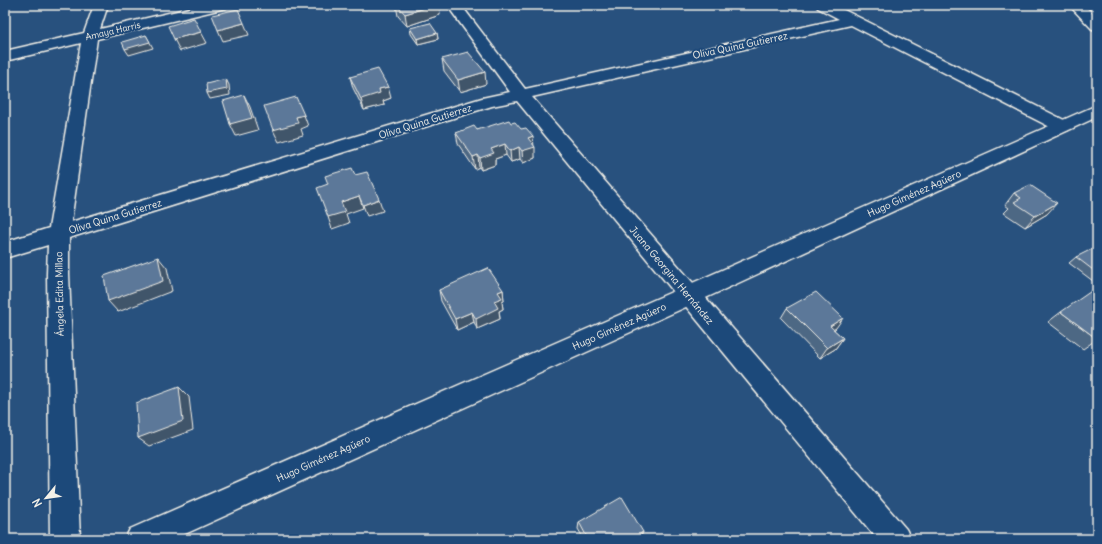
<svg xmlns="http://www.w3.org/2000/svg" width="1102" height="544" viewBox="0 0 1102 544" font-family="Delius,sans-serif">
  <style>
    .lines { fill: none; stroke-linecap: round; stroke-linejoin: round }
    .street-casing { stroke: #f4f1e8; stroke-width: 3 }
    .secondary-casing { stroke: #f4f1e8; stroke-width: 3 }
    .street { fill: #1f4a7a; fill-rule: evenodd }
    .secondary { fill: #1f4a7a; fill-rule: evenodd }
    .wall { fill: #4e6784; stroke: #f4f1e8 }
    .shaded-wall { fill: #40546b; stroke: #f4f1e8 }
    .building { fill: #5b7899; stroke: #f4f1e8 }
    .labels { text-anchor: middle; stroke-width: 4; stroke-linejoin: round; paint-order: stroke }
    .far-street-label { font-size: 9px; fill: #f4f1e8; stroke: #1f4a7a }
    .street-label { font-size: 10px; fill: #f4f1e8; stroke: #1f4a7a }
  </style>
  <rect width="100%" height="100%" fill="#28517e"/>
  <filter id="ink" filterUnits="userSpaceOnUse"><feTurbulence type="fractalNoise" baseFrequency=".025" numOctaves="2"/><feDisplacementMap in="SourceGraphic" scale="8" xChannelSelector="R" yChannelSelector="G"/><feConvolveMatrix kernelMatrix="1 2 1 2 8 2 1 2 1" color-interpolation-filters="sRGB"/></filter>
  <g filter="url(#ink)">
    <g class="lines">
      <defs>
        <path id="street" d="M94,5H108L100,29L203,5H228L226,8L97,39L71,222L482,98L510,92L447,5H461L525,89L839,19L818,8L816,5H834L1068,122L1071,126L1068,130L1062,132L1056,130L851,25L532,97L906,529L911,539H877L517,101L492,106L69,238V274L80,539H50L47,274L48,245L5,258V242L49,228L81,43L5,61V51L84,33Z"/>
        <path id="secondary" d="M1069,5H1084L1097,18V30L1092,29Z
          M1097,105V117L697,302L174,539H125L130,529L681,288Z"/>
      </defs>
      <use href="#street" class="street-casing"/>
      <use href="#secondary" class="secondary-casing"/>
      <use href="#street" class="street"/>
      <use href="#secondary" class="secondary"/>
    </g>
    <path class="wall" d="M396,5H439L440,15L407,26L398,16Z
      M410,28L437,33L438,39L418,44L411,34Z
      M442,59L486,84L460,92L444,71Z
      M350,77L391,98L383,101L384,105L364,110L353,88Z
      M511,123L533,145L535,158L523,163L520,159L511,162L506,155L495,159V165L481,170L479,167L475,169L458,144L456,133L477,130Z
      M1014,193L1047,214L1025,227L1004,213L1009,208L1005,205Z
      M1097,252V284L1069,263L1076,257Z
      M439,290H503L504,301L502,302L503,309L499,311L500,319L477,329L474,322L457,330L441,301Z
      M787,308L836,328L834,330L843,338L835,349L820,358L781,318Z
      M1061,312L1097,339L1083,349L1048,322Z
      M579,522L643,532L640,538L639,539H584L578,529Z"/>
    <path class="shaded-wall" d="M435,5H439L440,15L407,26L405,14Z
      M244,23L249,35L223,41L218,30Z
      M201,32L207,43L180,51L174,39Z
      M437,33L438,39L418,44L417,39Z
      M146,35L153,48L129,55L125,49Z
      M485,72L486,84L460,92L458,80Z
      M226,79L229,85L230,95L210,99L207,93Z
      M388,87L391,98L383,101L384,105L364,110L361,99L379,89Z
      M244,95L250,107L258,130L236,136L230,124Z
      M304,115L308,126L301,129L303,135L279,142L273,130L296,117Z
      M533,136L534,147H535V158L523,163L522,151L528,138Z
      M505,144L506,155L495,159V165L481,170L480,158L491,149Z
      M519,147L520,159L511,162L510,151Z
      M478,155L479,167L475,169L473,157Z
      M359,196L363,208L346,214L349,223L332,229L328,217L341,202Z
      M379,199L383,211L367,216L363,205Z
      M1057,203L1047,214L1025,227L1035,216Z
      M158,257L167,268L172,291L118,312L108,301Z
      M503,290L504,301L502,302L503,309L499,311L500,319L477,329L476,319L494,301L498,292Z
      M472,312L474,322L457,330L455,319Z
      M843,318L836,328L823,336L830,326Z
      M843,338L835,349L820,358L827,348Z
      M179,387L189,397L193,430L149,446L138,438Z
      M643,532L640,538L639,539H632Z"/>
    <path class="building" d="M397,5H435L405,14Z
      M238,9L244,23L218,30L212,15Z
      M194,18L201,32L174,39L168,26Z
      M430,23L437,33L417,39L410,28Z
      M146,35L150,42L125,49L122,42Z
      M468,52L485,72L458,80L442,59Z
      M378,69L388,87L379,89L380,93L361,99L350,77Z
      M226,79L227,89L207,93L206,84Z
      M244,95L252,118L230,124L223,101Z
      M296,97L304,115L296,117L298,123L273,130L264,106Z
      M509,120L511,123L515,122L521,129L526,128L533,136L528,138L535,147L522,151L519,147L510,151L505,144L491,149L494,153L480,158L478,155L473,157L456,133L474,126L477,130Z
      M352,168L355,175L367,172L379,199L363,205L359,196L341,202L345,212L328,217L317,188L328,184L325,176Z
      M1030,185L1057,203L1035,216L1014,202L1021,198L1014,193Z
      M1092,249L1097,252V273L1076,257Z
      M158,257L163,281L108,301L104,276Z
      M488,268L503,290L498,292L502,298L494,301L498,308L476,319L472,312L455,319L439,290Z
      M1097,287V339L1061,312Z
      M816,292L843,318L830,326L843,338L827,348L787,308Z
      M179,387L183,421L138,438L136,403Z
      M622,497L643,532L632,539H588L579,522Z"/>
  </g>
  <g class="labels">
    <g class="far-street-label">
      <text transform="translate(113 31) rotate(-13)" y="3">Amaya Harris</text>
    </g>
    <g class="street-label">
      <text transform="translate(740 45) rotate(-12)" y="4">Oliva Quina Gutierrez</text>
      <text transform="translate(425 121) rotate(-17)" y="4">Oliva Quina Gutierrez</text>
      <text transform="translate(914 193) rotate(-24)" y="4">Hugo Giménez Agüero</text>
      <text transform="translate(115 216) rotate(-17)" y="4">Oliva Quina Gutierrez</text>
      <text transform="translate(672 275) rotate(50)" y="4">Juana Georgina Hernández</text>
      <text transform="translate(59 294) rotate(-91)" y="4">Ángela Edita Millao</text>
      <text transform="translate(619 326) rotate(-24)" y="4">Hugo Giménez Agüero</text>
      <text transform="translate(323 458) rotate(-24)" y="4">Hugo Giménez Agüero</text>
    </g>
  </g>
  <rect width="1102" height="544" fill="none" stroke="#1f4a7a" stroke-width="20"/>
  <rect x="10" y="10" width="1082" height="524" fill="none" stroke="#f4f1e8" stroke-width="1.5" filter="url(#ink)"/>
  <g transform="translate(46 498) rotate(241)" stroke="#1f4a7a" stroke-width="3" paint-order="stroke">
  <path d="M0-3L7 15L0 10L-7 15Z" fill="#f4f1e8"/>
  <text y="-6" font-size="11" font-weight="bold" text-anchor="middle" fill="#f4f1e8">N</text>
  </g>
</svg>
